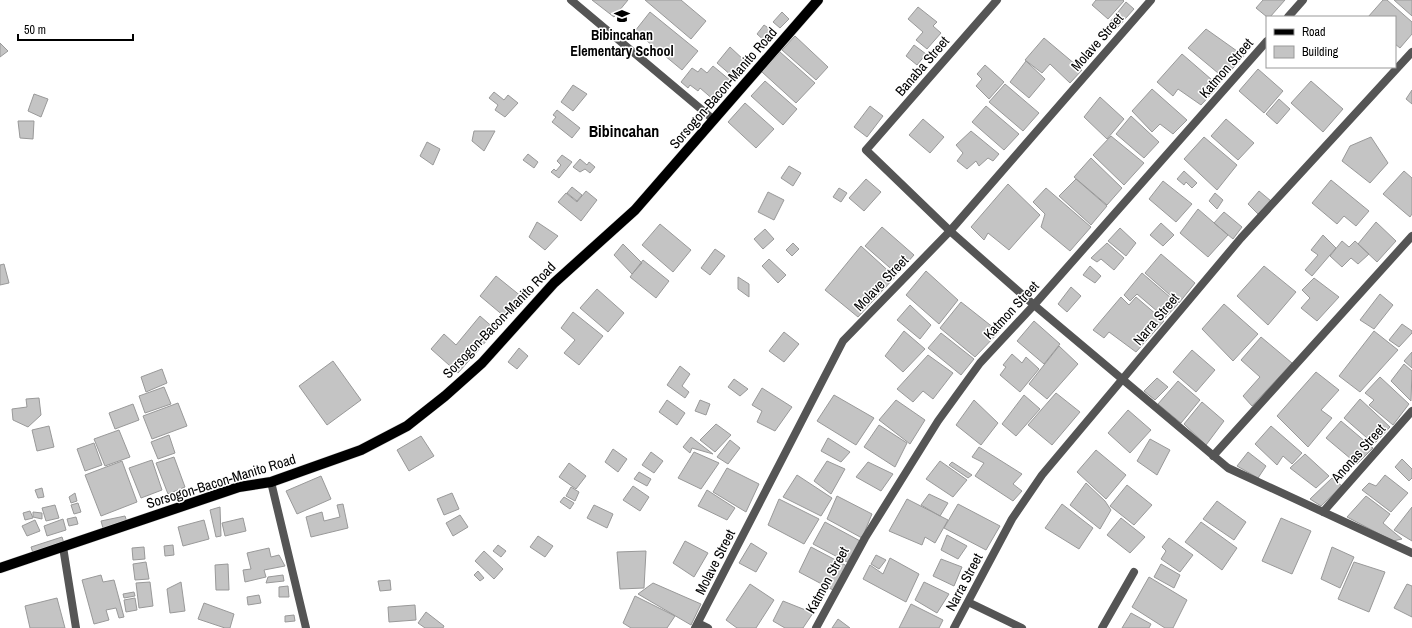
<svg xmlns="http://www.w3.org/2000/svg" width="1412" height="628" viewBox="0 0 1412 628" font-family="'Archivo Narrow',sans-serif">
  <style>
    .building { fill: #c4c4c4; stroke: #999 }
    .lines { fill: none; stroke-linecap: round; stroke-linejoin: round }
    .primary-casing { stroke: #dbdbdb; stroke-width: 11 }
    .minor { stroke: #555; stroke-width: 8 }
    .primary { stroke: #000; stroke-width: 10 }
    .labels { text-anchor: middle; stroke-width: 3; stroke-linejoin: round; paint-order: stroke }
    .poi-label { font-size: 14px; font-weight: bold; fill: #000; stroke: #fff }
    .street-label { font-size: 14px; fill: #000; stroke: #fff }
    .quarter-label { font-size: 16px; font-weight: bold; fill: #000; stroke: #fff }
  </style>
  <rect width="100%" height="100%" fill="#fff"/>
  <path class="building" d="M592,0H628L614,17Z
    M645,0H681L706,21L691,39Z
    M1096,0H1123L1124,1L1108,19L1092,5Z
    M1263,0H1285L1270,17H1267L1256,8Z
    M1383,0H1387L1412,22V34L1400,48L1395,44V17H1368Z
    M1394,0H1412V16Z
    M1126,2L1134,9L1117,28L1110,22Z
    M918,7L937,22L933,26L941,33L927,49L916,40L923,32L908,19Z
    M650,12L698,51L682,70L635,31Z
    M782,12L789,19L780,28L773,22Z
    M764,25L774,32L766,42L757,34Z
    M1206,29L1244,56L1224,78L1188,48Z
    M795,36L828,67L816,80L782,50Z
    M1044,38L1082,70L1070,83L1050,64L1042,73L1025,60Z
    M0,43L8,51L0,57Z
    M914,45L926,54L917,65L906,56Z
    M730,47L745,61L732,76L717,63Z
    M780,52L815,83L796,103L762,72Z
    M1182,54L1219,86L1201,105L1178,89L1173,96L1157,82Z
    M1026,61L1045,79L1029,98L1010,82Z
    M985,65L1004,82L989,99L976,86L982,79L977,74Z
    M713,66L731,81L715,101L700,88L698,91L690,85L688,88L681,82L692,68L698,72L701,68L707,73Z
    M1258,69L1283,91L1264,113L1239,91Z
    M765,81L797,109L783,125L751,96Z
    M1311,81L1343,109L1323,132L1291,103Z
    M1005,84L1039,113L1023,131L989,102Z
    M573,85L587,94L573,111L561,102Z
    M1152,89L1187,120L1173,134L1160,124L1152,132L1132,111Z
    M1412,90V104L1406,99Z
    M494,92L504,100L508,95L518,103L505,117L495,110L498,105L489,98Z
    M34,94L48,99L41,117L28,111Z
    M1100,97L1124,119L1107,139L1084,117Z
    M1279,99L1290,109L1277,124L1266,114Z
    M745,103L774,129L756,148L728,122Z
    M870,106L883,116L867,137L854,127Z
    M986,106L1019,134L1004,150L972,122Z
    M557,110L580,128L572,138L552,122L556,117L553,115Z
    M1131,116L1159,142L1144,158L1116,134Z
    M923,119L944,137L930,153L909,135Z
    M1226,119L1254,143L1238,160L1211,136Z
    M18,121H34L33,139L20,138Z
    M474,131H495L484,151L472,141Z
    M971,131L999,154L993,161L988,158L979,166L976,161L967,169L957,161L963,153L956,145Z
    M1111,136L1144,163L1124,185L1093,155Z
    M1204,137L1237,165L1217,190L1184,159Z
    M1371,137L1388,163L1370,183L1342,161L1350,146Z
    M427,142L440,149L433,165L420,156Z
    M528,154L538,162L534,168L523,160Z
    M562,155L572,162L559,178L551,172L554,169L556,171L561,165L557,161Z
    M1091,158L1122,188L1107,205L1074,177Z
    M580,159L587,165L589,162L595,167L590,173L585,169L580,172L573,167Z
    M789,166L801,173L793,186L781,178Z
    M1184,171L1197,183L1192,188L1186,182L1184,185L1177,179Z
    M1404,171L1412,178V214L1410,217L1383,194Z
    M866,179L881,192L864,211L849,198Z
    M1076,179L1107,206L1091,225L1059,196Z
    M1331,180L1369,211L1356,226L1344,216L1337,224L1312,203Z
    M1163,181L1192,204L1176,222L1149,199Z
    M1008,184L1040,215L1009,250L988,233L984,240L971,227Z
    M572,187L582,195L577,201L567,193Z
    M839,188L847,193L841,202L833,197Z
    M1046,188L1091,227L1070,251L1041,227L1045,214L1033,202Z
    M586,191L597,200L581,221L558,202L566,193L577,202Z
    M1259,191L1271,201L1258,214L1248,204Z
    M768,192L784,200L774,220L758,212Z
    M1215,193L1223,200L1217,209L1209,201Z
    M1198,209L1228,235L1208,257L1180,233Z
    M1224,212L1242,227L1233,239L1214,223Z
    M537,222L558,236L545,250L529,237Z
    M1376,222L1396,241L1377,262L1358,244Z
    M1161,223L1174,235L1163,246L1150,235Z
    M660,224L691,250L673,272L642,245Z
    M882,227L914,255L897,274L865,246Z
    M1120,228L1136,243L1126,256L1108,241Z
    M765,229L774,239L763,249L754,239Z
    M1323,235L1336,248L1312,276L1305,270L1318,255L1311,250Z
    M1342,241L1349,247L1355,241L1369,254L1358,264L1351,258L1342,267L1330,256Z
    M793,243L799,249L792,256L786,250Z
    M1107,243L1124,258L1114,270L1101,259L1097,262L1091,258Z
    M623,244L642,263L632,274L614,255Z
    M861,246L895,277L858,317L825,290Z
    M715,249L725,256L710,275L701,268Z
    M1161,254L1195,283L1179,303L1145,273Z
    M769,259L786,275L778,283L762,266Z
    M643,260L669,281L656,298L630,277Z
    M4,264L9,283L0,285V265Z
    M1090,266L1101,276L1095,283L1083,275Z
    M1264,266L1296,292L1268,325L1237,296Z
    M926,271L958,300L939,324L906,295Z
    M1142,273L1178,304L1165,318L1137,294L1130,301L1124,295Z
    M496,276L522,297L505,317L480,296Z
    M738,277L749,284V297L738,289Z
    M1314,278L1339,297L1317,321L1301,308L1310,298L1302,290Z
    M1071,287L1081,296L1067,312L1058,304Z
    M597,289L624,313L608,332L580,308Z
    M1380,294L1393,305L1374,329L1360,320Z
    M1121,297L1129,305L1136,297L1164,321L1136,352L1109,332L1104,338L1093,330Z
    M961,302L999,332L975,357L940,328Z
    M1224,304L1258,334L1233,361L1202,329Z
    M910,305L931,325L920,339L897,320Z
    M573,312L603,336L579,365L564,353L575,340L561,328Z
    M480,316L496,330L458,373L431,349L444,334L456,345Z
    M1034,321L1060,344L1044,364L1017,341Z
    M1402,324L1412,331V333L1399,347L1389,340Z
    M904,331L925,349L903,372L885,356Z
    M1374,331L1398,350L1360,392L1339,376Z
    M784,332L799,344L784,362L769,351Z
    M941,333L974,359L961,375L928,348Z
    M1261,337L1292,363L1252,406L1243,396L1260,377L1241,360Z
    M1059,346L1078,364L1047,399L1029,384Z
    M519,348L528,356L517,369L508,362Z
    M1192,350L1215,370L1196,392L1173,372Z
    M1412,352V368L1404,361Z
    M1012,354L1022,363L1026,357L1039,369L1020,392L1000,375L1006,367L1003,365Z
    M928,355L953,373L933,399L923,391L913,402L897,389Z
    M333,361L361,400L327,425L299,386Z
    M1404,364L1412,371L1411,401L1391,381Z
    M680,366L690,374L682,386L689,392L685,398L667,385Z
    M162,369L167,383L146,392L141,377Z
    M1316,372L1339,390L1321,410L1332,418L1308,447L1277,416Z
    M1380,377L1409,404L1393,425L1369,405L1374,400L1365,393Z
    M1157,378L1168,387L1155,400L1144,391Z
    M734,379L748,389L740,396L728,387Z
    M1178,381L1200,400L1181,423L1158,404Z
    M164,387L171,404L145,413L139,396Z
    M762,388L792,407L775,431L757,422L762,411L752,405Z
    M1056,393L1080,412L1052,445L1028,425Z
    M834,395L874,418L856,445L817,421Z
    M1024,395L1040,409L1016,436L1002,424Z
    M39,398L41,415L28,427L13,420L12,409L27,407L26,399Z
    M1360,399L1390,427L1374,444L1344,418Z
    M667,400L685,413L677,425L659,412Z
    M700,400L710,404L706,415L695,411Z
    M896,400L925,420L910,444L879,420Z
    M974,400L998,423L981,445L956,425Z
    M1202,402L1224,421L1206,445L1184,424Z
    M178,403L187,426L152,439L143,416Z
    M133,404L139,420L115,429L109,413Z
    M1128,410L1151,430L1130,453L1108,433Z
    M1341,421L1373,448L1357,464L1326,438Z
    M716,424L731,435L715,452L700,440Z
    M879,425L907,443L895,467L864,447Z
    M49,426L54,447L37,451L32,430Z
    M1271,426L1302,453L1292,464L1283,456L1277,465L1255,444Z
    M119,430L130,457L105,466L94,439Z
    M169,435L175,453L158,459L151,442Z
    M421,436L434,456L409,471L397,450Z
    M691,437L713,454L692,448L690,453L683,447Z
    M828,438L850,452L841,462L821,451Z
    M1150,439L1170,450L1157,475L1137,461Z
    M730,440L740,448L728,464L717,457Z
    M94,443L102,465L85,471L77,449Z
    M979,447L1022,474L1013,484L1022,491L1013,501L975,476L984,463L972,457Z
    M613,449L627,459L618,472L605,462Z
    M1096,450L1126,475L1106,499L1077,472Z
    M651,452L663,461L654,473L642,465Z
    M694,452L719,463L701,489L678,478Z
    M1248,452L1266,466L1258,478L1237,466Z
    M1305,454L1329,476L1316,488L1290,468Z
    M174,457L185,487L168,494L156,463Z
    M1402,459L1412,469V478L1409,481L1395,467Z
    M152,460L162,490L141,498L129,468Z
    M122,461L137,502L101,516L85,475Z
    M827,461L845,469L831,494L814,481Z
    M940,461L967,480L953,497L926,479Z
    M868,462L893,474L881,491L856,477Z
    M952,462L972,475L968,478L949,465Z
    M569,463L586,476L576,489L559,477Z
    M727,468L759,484L746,512L713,492Z
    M639,472L651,479L647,486L634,479Z
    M797,475L832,498L821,516L783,497Z
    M1385,475L1408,493L1391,512L1362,490L1369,483L1376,486Z
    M321,476L331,499L297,514L286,491Z
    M1332,478L1342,486L1321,506L1310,499Z
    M1086,483L1105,501L1111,510L1100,529L1070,505Z
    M1127,485L1152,505L1134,525L1110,506Z
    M633,486L649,497L640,511L623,500Z
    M571,487L579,492L575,501L566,496Z
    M42,488L44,497L38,498L35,490Z
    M707,490L735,508L727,520L698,506Z
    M75,493L77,501L71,503L69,497Z
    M452,493L459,509L444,515L437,499Z
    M929,494L948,503L940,516L921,505Z
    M837,496L872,514L862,538L827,519Z
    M1366,496L1390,514L1383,523L1402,539L1393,541L1347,517Z
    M564,497L574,503L570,509L560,502Z
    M779,499L819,519L804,544L768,525Z
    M907,499L948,520L935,543L925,537L922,545L889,531Z
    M1217,501L1246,522L1234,540L1203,519Z
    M78,503L81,512L74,514L71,505Z
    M343,504L348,528L311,537L306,517L322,512L324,521L340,517L337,505Z
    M958,504L1000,526L986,550L944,528Z
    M1062,504L1093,528L1079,549L1045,528Z
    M55,505L59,518L46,521L42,508Z
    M594,505L613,514L607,528L587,518Z
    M220,507L221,536L216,537L210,510Z
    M1412,507V541L1394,530Z
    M30,511L33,518L25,520L23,513Z
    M33,512L42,513V519L33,517Z
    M460,515L468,527L453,536L446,523Z
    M125,516L127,522L103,528L101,521Z
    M76,517L78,524L69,526L67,519Z
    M243,518L246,531L225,536L222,523Z
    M1121,518L1145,537L1130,553L1107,535Z
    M1281,518L1311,531L1292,574L1262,561Z
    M63,519L66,530L47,536L44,526Z
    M35,520L40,531L27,536L22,526Z
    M204,520L209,539L183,546L178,527Z
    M825,522L862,542L847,562L813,544Z
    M1201,522L1237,548L1222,570L1185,542Z
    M947,535L967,546L958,559L941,550Z
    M538,536L553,546L545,557L530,547Z
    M62,537L64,543L33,553L31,547Z
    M1169,538L1193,555L1180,572L1161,559L1166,551L1162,547Z
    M685,541L708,553L694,577L673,563Z
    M751,543L767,553L756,572L739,563Z
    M173,545L174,555L165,556L164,546Z
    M498,545L506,551L501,557L493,551Z
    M144,547L145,559L133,560L132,548Z
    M811,547L847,566L833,590L799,572Z
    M1332,547L1354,557L1340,588L1321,579Z
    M269,548L271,557L279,555L285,566L264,570L266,577L245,582L243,570L251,569L247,553Z
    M484,551L503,569L494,579L475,561Z
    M646,551L644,588L620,589L617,552Z
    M876,555L886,560L879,569L871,564Z
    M890,558L919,574L906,602L863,579L870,565L883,574Z
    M941,559L962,567L954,586L933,576Z
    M146,562L149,579L135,580L133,564Z
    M1354,562L1385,572L1369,612L1338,599Z
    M228,564L229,590H216L215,565Z
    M1161,564L1180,575L1174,588L1154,577Z
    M478,571L484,578L480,581L474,575Z
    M101,575L103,582L114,580L124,617L119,618L116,608L106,610L109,620L94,624L82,580Z
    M283,575L284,581L266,583L268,577Z
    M1149,577L1187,600L1173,628H1165L1132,607Z
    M390,580L391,590L380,591L378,581Z
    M150,582L153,606L139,608L136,583Z
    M181,582L185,611L170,613L167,589Z
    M924,582L949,594L937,613L915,600Z
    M653,583L701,604L691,625L638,594Z
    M750,584L774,600L756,628H737L726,620Z
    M1407,584L1412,586V617L1394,608Z
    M288,586L289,597H279V587Z
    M134,592L135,596L124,598L123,594Z
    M259,595L261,603L248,605L247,597Z
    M635,596L675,616L667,628H631L623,623Z
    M57,598L65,628H30L25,606Z
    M135,598L137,610L126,612L124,600Z
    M783,601L813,613L803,628H785L773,621Z
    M204,603L234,614L230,628H225L198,619Z
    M911,604L943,620L939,628H899Z
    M415,605L416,620L389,622L388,607Z
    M426,612L444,626L443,628H425L418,623Z
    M1131,613L1151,624L1149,628H1122Z
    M294,615L295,621L285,622V616Z
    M838,619L850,628H832Z"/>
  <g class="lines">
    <defs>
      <path id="primary" d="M0,568L239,487L271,482L361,450L407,426L445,396L482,363L554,283L635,210L818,0"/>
    </defs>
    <use href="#primary" class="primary-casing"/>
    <path class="minor" d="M571,0L714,120
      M997,0L866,150L950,231L1034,305L1228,468L1412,553
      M1288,17L1303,0
      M1213,456L1412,236
      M271,482L306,628
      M1323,512L1412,411
      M63,547L76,628
      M968,602L1022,628
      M698,623L708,628
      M695,628L843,341L950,231L1151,0
      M816,628L865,538L938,421L980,363L1034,305L1267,41
      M954,628L1012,519L1042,475L1241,238L1412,52
      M1102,628L1134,572"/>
    <use href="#primary" class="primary"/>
  </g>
  <defs>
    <symbol id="school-bare" viewBox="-9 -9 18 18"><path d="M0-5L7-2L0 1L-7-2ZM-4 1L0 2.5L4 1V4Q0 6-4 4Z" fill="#000" stroke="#fff" stroke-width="2.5" paint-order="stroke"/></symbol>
  </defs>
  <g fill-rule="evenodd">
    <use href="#school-bare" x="611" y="5" width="22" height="22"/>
  </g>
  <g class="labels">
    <g class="poi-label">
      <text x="622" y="40">Bibincahan<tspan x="622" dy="16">Elementary School</tspan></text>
    </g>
    <g class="street-label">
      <text transform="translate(1097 42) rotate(-49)" y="5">Molave Street</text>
      <text transform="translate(922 66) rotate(-49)" y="5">Banaba Street</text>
      <text transform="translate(1226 68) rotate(-49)" y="5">Katmon Street</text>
      <text transform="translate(723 88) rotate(-49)" y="5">Sorsogon-Bacon-Manito Road</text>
      <text transform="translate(881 283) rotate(-46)" y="5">Molave Street</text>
      <text transform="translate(1011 310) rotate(-47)" y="5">Katmon Street</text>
      <text transform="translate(1156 319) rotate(-50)" y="5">Narra Street</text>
      <text transform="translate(499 320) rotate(-46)" y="5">Sorsogon-Bacon-Manito Road</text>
      <text transform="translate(1358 453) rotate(-48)" y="5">Anonas Street</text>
      <text transform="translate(221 481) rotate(-17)" y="5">Sorsogon-Bacon-Manito Road</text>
      <text transform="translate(715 562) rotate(-63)" y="5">Molave Street</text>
      <text transform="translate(827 580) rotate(-61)" y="5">Katmon Street</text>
      <text transform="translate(964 582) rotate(-62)" y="5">Narra Street</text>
    </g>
    <g class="quarter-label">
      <text x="624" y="137">Bibincahan</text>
    </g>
  </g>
  <rect x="1266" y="16" width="130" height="52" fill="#ffffff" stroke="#999999"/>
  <rect x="1274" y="29" width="20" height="6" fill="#000000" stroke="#999999"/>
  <text x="1302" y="36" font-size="12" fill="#000000">Road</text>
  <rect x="1274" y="46" width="20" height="12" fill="#c4c4c4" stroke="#999999"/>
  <text x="1302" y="56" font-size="12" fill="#000000">Building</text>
  <path d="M18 34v6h115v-6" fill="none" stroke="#000000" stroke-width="2"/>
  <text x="24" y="34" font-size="12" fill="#000000" stroke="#ffffff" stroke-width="3" paint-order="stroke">50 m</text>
</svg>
